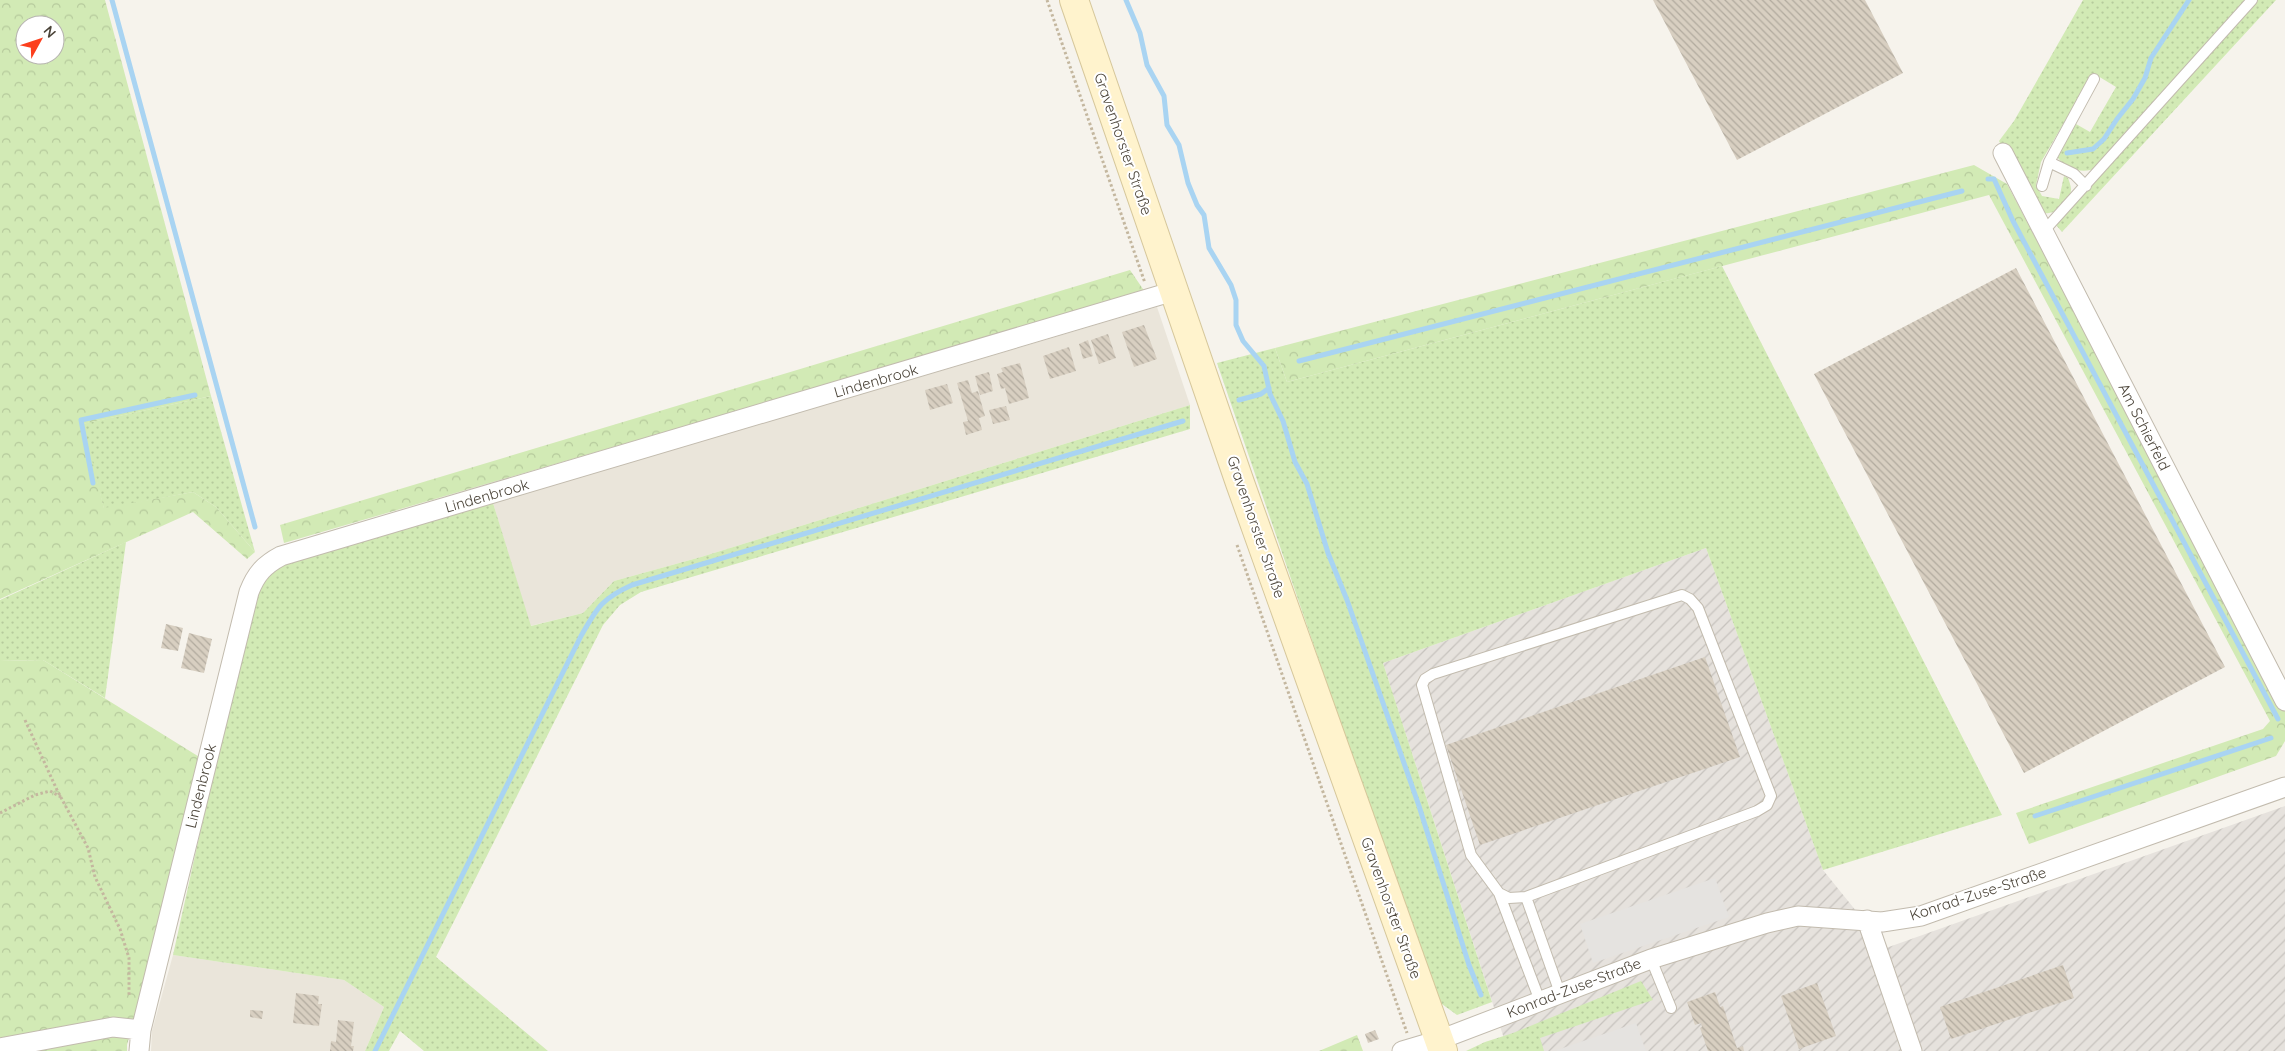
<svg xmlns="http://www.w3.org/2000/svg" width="2285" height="1051" viewBox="0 0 2285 1051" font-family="Quicksand,sans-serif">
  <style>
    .residential { fill: #eae5da }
    .industrial { fill: url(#industrial-furrows) }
    .grass { fill: url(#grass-dots) }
    .forest { fill: url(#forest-crowns); fill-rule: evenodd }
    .parking { fill: #e5e3e0 }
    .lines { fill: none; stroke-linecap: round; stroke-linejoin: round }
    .stream { stroke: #a9d4f2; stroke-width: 5 }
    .building { fill: url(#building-back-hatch) }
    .service-casing { stroke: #c2bbae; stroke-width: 12 }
    .minor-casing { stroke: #c2bbae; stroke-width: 21 }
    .secondary-casing { stroke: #d6c79b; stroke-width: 30 }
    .path { stroke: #c4b79f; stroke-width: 3; stroke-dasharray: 2.5 2.5; stroke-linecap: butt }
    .service { stroke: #fff; stroke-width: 10 }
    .minor { stroke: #fff; stroke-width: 19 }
    .secondary { stroke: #fff3cd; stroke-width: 28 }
    .labels { text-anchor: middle; stroke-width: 4; stroke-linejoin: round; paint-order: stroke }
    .street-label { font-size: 15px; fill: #4b4439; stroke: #fff }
  </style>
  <defs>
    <pattern id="industrial-furrows" width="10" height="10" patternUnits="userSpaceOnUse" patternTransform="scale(1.25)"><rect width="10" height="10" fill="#e6e2dd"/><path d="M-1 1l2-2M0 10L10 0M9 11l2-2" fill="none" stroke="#c7c3be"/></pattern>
    <pattern id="grass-dots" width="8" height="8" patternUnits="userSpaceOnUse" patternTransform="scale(1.25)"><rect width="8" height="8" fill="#d2eab5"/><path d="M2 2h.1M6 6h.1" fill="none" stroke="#b6ca9c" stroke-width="1.8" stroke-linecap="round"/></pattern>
    <pattern id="forest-crowns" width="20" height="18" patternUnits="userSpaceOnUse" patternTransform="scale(1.25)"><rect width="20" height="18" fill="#d2eab5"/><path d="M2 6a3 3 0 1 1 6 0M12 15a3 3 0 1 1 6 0" fill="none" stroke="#b6ca9c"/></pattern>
    <pattern id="building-back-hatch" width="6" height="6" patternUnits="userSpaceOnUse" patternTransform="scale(1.25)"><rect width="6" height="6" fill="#d8cfc1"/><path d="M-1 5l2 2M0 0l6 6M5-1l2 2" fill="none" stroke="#b1aa9e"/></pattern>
  </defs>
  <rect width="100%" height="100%" fill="#f6f3ec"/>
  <path class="residential" d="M1157,307L1190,405L701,557L614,581L583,613L530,626L493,503Z
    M173,955L344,980L384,1007L365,1051H151L152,1031Z"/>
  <path class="industrial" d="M1706,548L1823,870L1886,948L2285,806V1051H1508L1383,663Z"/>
  <path class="grass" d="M2083,0H2246L2097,168C2083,174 2067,170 2058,158L2059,150L2076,124L2090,132L2116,87L2093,73L2041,162L2036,185L2042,196L2059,199L2064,176L2068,178C2069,181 2071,186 2071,189C2071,206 2048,221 2033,209L1999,141L2014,121Z
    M2257,0H2276L2062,232L2056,225Z
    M1722,266L2002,815L1823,870L1706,548L1383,663L1492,1002L1457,1015L1435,999L1217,363L1275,348L1287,382Z
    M211,396L255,552L216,507L193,492L104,509L82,424Z
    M1190,405V429L641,592L620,605L603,625L436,957L548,1051H424L400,1031L389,1051H365L384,1007L344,980L173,955L250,607C264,580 268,572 295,557L493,503L531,626L583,613L614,581L701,557Z
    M126,542L105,698L43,660L0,661V600Z
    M1641,981L1653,1000L1540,1038L1544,1051H1466L1485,1042L1513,1033Z"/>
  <path class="forest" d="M0,0H105L211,396L83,424L104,508L193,492L216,507L255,552L247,559L193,512L0,599ZM25,25H55V55H25Z
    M1974,165L2007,184L2285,710V741L2276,756L2029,844L2016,813L2263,729L2270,721L1989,195L1287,382L1275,348Z
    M1130,270L1145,292L284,543L280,525Z
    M43,660L201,758L127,1045V1051H0V661Z
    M1357,1035L1363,1051H1319Z"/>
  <path class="parking" d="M1715,878L1729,917L1593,963L1580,924Z
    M1636,1023L1646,1051H1557V1050Z"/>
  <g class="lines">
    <path class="stream" d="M112,0L255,527
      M1126,0L1140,33L1147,65L1164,96L1167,125L1179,145L1188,183L1197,205L1204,215L1209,248L1231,285L1236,300V325L1243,341L1264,366L1270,394L1283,421L1295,462L1307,484L1328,553L1347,600L1419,806L1469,965L1481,995
      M2067,153L2093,149L2104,139L2117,119L2133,99L2145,78L2151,58L2189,0
      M1988,179H1994L2013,221L2278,719
      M1299,361L1962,191
      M1239,400L1261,394L1269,388
      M93,483L81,420L195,395
      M2035,816L2271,738
      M375,1051L581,636C597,608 601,599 632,585L1183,421"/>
  </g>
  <path class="building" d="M1653,0H1865L1903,73L1737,160Z
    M2016,268L2225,667L2024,773L1814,374Z
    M1144,325L1157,359L1134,367L1122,332Z
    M1108,334L1116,358L1099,364L1091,340Z
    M1088,340L1093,356L1083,359L1079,344Z
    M1069,347L1076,371L1050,379L1043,356Z
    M1020,363L1029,398L1009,404L1005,388L1001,389L997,374L1003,372L1001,368Z
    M989,372L993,391L980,395L975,376Z
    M968,380L972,393L978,391L985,416L979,418L982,430L966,435L963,422L968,421L957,383Z
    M947,384L953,403L930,410L925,390Z
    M1006,406L1010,420L993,424L989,410Z
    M166,624L183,628L178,651L161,648Z
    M189,633L212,639L204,673L181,668Z
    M1705,657L1740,757L1480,845L1446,745Z
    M2063,965L2074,998L1951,1039L1940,1007Z
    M1817,983L1836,1036L1799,1049L1781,996Z
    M1715,992L1720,1007L1723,1006L1737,1048L1743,1046L1744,1051H1708L1700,1028L1702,1027L1701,1023L1695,1025L1687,1002Z
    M296,993L319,996L318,1004H322L319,1026L293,1023Z
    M250,1010L263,1011L262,1019L250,1017Z
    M338,1020L354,1022L351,1046H354L353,1051H330L331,1041L336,1042Z
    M1375,1030L1379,1039L1368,1043L1365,1034Z"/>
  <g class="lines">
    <defs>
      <path id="service" d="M2049,162L2074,174L2086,186
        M2042,186L2049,162L2094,79
        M2043,232L2252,0
        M1682,595L1690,599L1698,608L1771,796L1767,805L1757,811L1526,897L1509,898L1499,893L1471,855L1422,685L1425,679L1433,674Z
        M1499,893L1540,1001
        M1526,897L1560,993
        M1651,959L1671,1008"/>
      <path id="minor" d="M2003,153L2285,701
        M1867,920L1912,1051
        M0,1048L113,1027L141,1030
        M139,1051L141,1030L249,592C256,574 264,565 281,556L1174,291
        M1402,1051L1439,1040L1651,959L1767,923L1798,916L1882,922L1921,916L2285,787"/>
      <path id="secondary" d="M1074,0L1240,483L1443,1051"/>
    </defs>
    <use href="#service" class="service-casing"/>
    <use href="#minor" class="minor-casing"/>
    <use href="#secondary" class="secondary-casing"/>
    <path class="path" d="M1047,0L1145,283
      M1237,545L1407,1033
      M25,720L57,790L88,848L95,877L120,929L129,958V997
      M0,813L35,795L50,791L61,797"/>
    <use href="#service" class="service"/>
    <use href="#minor" class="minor"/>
    <use href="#secondary" class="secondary"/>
  </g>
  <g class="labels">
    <g class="street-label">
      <text transform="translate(1123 144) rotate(71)" y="5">Gravenhorster Straße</text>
      <text transform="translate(876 381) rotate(-16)" y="5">Lindenbrook</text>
      <text transform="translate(2144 427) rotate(63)" y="5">Am Schierfeld</text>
      <text transform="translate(487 496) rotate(-16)" y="5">Lindenbrook</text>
      <text transform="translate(1256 527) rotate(71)" y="5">Gravenhorster Straße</text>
      <text transform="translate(201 786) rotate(-76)" y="5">Lindenbrook</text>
      <text transform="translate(1978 894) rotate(-18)" y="5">Konrad-Zuse-Straße</text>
      <text transform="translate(1391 908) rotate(70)" y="5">Gravenhorster Straße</text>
      <text transform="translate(1574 988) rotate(-21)" y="5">Konrad-Zuse-Straße</text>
    </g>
  </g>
  <g transform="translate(40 40) rotate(50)"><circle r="24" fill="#ffffff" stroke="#b7b4b0"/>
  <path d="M0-4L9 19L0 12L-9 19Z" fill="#fc3f1d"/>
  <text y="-8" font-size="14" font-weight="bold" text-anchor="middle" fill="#4b4439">N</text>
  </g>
</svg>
